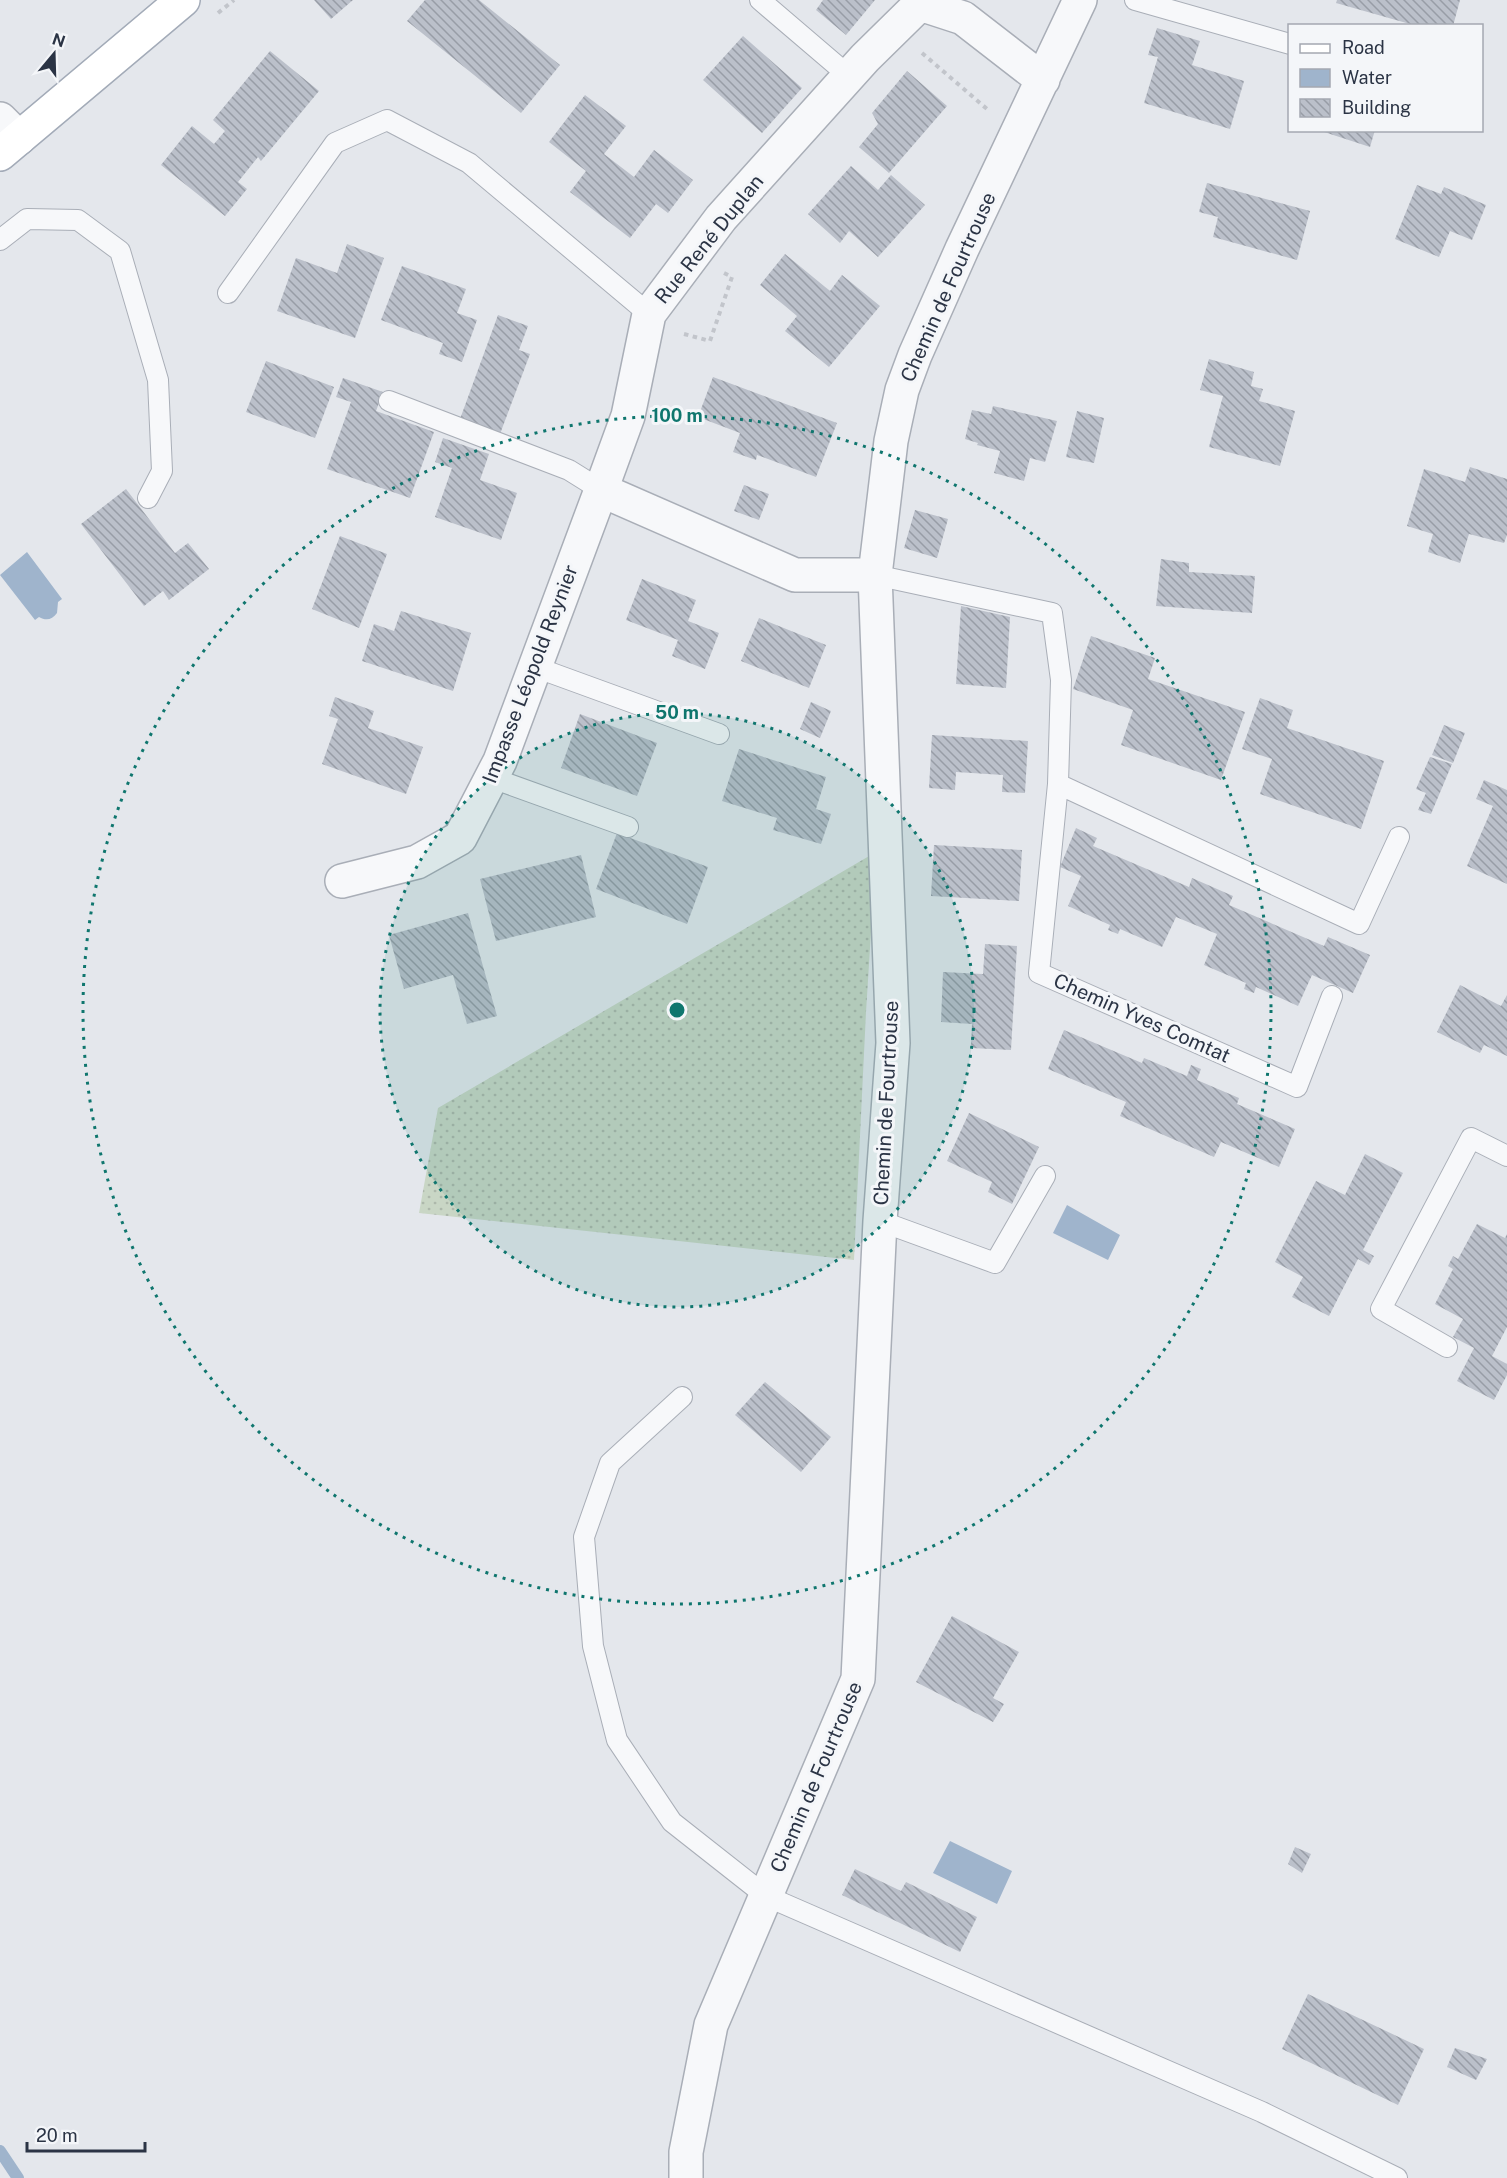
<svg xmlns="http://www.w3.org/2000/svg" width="1507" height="2178" viewBox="0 0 1507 2178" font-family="'Public Sans',sans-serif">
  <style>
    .grass { fill: url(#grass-dots) }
    .water { fill: #9fb4cc }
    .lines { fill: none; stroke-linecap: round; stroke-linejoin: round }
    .stream { stroke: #9fb4cc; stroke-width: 12 }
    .building { fill: url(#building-back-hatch) }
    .lane-casing { stroke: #a9aeb7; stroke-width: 22 }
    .street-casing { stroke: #a9aeb7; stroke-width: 36 }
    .primary-casing { stroke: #a3abb8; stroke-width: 36 }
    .path { stroke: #c2c5cb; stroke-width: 4; stroke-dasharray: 4.5 4.5; stroke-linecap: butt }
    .lane { stroke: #f7f8fa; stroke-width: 20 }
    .street { stroke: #f7f8fa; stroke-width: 33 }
    .primary { stroke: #fff; stroke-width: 33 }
    .ring { fill: none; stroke: #0f766e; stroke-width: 3; stroke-dasharray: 3 6 }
    .labels { text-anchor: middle; stroke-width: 6; stroke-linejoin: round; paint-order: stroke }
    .street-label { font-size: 20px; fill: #2b3445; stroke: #f4f6f9 }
    .centre { fill: #0f766e; stroke: #f4f6f9; stroke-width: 3 }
    .ring-label { font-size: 18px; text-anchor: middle; font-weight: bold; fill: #0f766e; stroke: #f4f6f9; stroke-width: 6; stroke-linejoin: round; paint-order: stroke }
  </style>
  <defs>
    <pattern id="grass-dots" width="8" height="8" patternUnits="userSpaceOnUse" patternTransform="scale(1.5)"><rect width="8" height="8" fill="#c9d6c5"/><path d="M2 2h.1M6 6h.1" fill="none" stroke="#adb8ab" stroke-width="1.8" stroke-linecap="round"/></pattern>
    <pattern id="building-back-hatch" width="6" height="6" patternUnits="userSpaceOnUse" patternTransform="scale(1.5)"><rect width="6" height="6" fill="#bbc0ca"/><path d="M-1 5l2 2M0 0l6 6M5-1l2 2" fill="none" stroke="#989da6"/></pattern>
  </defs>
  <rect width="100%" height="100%" fill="#e4e7ec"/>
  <path class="grass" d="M876,852L866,1012L854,1260L419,1213L438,1108Z"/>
  <path class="water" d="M27,552L62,599L58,602L57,613C52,620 46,621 39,617L35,620L0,575Z
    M1067,1205L1120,1235L1108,1260L1053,1233Z
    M950,1841L1012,1871L997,1904L933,1873Z"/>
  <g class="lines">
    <path class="stream" d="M0,2151L18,2178"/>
  </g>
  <path class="building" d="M314,0H353L331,19Z
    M425,0H479L560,65L521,113L407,21Z
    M823,0H875L846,35L816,10Z
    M1337,0H1460L1453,26H1417L1336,3Z
    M1157,28L1200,41L1192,65L1244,81L1230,129L1144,103L1158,57L1148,55Z
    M743,36L802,88L762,133L703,80Z
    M270,51L319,91L261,161L258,157L238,182L247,189L225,216L161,165L192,126L214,144L225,131L213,120Z
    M907,71L947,106L889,173L859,147L878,124L872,113Z
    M585,95L626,126L604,154L634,177L654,150L693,180L668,213L656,204L630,238L570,192L586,171L549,142Z
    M1318,130H1375L1370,147Z
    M851,166L878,190L891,175L925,205L878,257L849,231L840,243L808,214Z
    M1207,183L1310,211L1297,260L1213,237L1218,217L1199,212Z
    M1417,185L1441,194L1444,187L1486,205L1472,240L1450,231L1439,257L1395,239Z
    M347,244L384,258L355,338L277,311L296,258L337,273Z
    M785,254L830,291L842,275L880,306L829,367L785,331L797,316L760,285Z
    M402,266L466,289L457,313L477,320L462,362L439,354L443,343L381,320Z
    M498,315L528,326L519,350L530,354L500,434L460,419Z
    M1209,359L1254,372L1251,386L1263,389L1259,401L1295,411L1280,466L1209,447L1223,396L1200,390Z
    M266,361L334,387L315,438L246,412Z
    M713,377L837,423L816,477L757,455L756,460L733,452L740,433L698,417Z
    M343,378L383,392L376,411L434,432L410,498L327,469L351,402L336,397Z
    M993,406L1057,421L1045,462L1030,458L1024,481L994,473L1000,451L977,445L978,443L965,439L972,410L991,414Z
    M1077,411L1104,418L1094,463L1066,457Z
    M443,438L489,454L480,480L517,493L501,540L435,517L452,468L435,462Z
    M1470,467L1507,479V535L1504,543L1469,534L1460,563L1428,552L1433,534L1407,526L1424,469L1465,482Z
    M744,485L769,494L759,520L734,511Z
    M126,489L175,553L188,543L209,569L169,600L163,591L144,606L81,524Z
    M915,510L948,519L937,558L904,548Z
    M340,536L387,554L359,628L312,609Z
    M1161,559L1189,563V572L1255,576L1252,613L1156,606Z
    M642,579L696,600L688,621L719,633L705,669L672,656L678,640L626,620Z
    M961,606L1010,617L1006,688L956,684Z
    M401,611L471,633L453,691L362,661L374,624L394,631Z
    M759,618L826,645L809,688L741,661Z
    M1091,636L1155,658L1148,679L1245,712L1221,780L1121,745L1133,710L1073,689Z
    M335,697L374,711L368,728L423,747L406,794L322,764L338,719L329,716Z
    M1260,698L1293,710L1287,728L1384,761L1361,829L1260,794L1272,759L1242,749Z
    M811,702L831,711L820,738L800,729Z
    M580,714L657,743L637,796L561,768Z
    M1444,725L1465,733L1453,763L1432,755Z
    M932,735L1028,741L1025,793L1002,792L1003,775L956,772L955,790L929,788Z
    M739,749L826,777L816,809L831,814L821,844L773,830L777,818L722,801Z
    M1430,757L1452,764L1431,814L1418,810L1426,793L1416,789Z
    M1484,780L1507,790V884L1467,866L1493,806L1476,799Z
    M1076,828L1097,838L1093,846L1189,887L1192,878L1233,896L1229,905L1324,946L1328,937L1370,955L1353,993L1312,975L1298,1006L1256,987L1254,993L1244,989L1246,983L1204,965L1217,934L1176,917L1162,947L1120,929L1118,934L1108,930L1110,925L1068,906L1081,876L1060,867Z
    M617,833L708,867L687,924L596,889Z
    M934,845L1022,850L1019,901L931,896Z
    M581,855L596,917L496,941L480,879Z
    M468,913L497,1016L467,1024L453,975L404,989L389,935Z
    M985,944L1017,946L1011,1050L971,1048L972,1024L941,1022L943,972L983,974Z
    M1460,985L1501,1006L1507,995V1056L1484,1045L1480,1053L1437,1032Z
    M1064,1030L1142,1063L1144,1058L1187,1076L1191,1065L1201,1069L1197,1080L1239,1098L1237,1104L1295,1129L1279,1167L1221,1142L1214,1157L1120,1116L1126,1102L1048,1069Z
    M969,1113L1039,1147L1012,1204L988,1192L992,1182L947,1161Z
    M1365,1154L1403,1173L1363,1250L1374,1256L1369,1265L1358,1259L1329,1316L1292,1297L1303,1277L1275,1262L1316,1181L1345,1195Z
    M1477,1224L1505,1238L1507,1234V1327L1492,1356L1507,1364V1375L1494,1400L1457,1381L1474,1348L1453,1337L1463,1319L1435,1304L1453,1269L1448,1266L1453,1256L1458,1259Z
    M765,1382L831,1437L801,1472L735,1415Z
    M952,1616L1019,1652L993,1698L1004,1704L993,1722L916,1682Z
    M1295,1847L1311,1854L1302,1873L1288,1864Z
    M855,1869L901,1891L906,1882L977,1917L960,1952L842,1895Z
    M1308,1994L1424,2049L1398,2105L1282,2049Z
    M1455,2048L1487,2059L1476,2080L1447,2067Z"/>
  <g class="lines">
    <defs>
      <path id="lane" d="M760,0L849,76
        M1135,0L1290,44
        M0,240L27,219L78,220L120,251L158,380L162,471L148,498
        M228,293L335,143L387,120L469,163L649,314
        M389,401L569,470L601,490
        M875,575L1052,613L1061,680L1058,784L1359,924L1399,837
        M535,667L719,734
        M492,778L628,827
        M1058,784L1039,973L1297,1087L1332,996
        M880,1221L995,1263L1045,1176
        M1447,1347L1381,1309L1471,1138L1507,1156
        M682,1397L610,1463L584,1537L593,1646L617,1740L672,1822L766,1896L1262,2112L1397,2178"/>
      <path id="street" d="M0,119L19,138
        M875,575H795L601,490L628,416L649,314L721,218L865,58L920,4L963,18L1043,80
        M342,881L417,862L460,838L500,761L601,490
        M686,2178V2152L711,2025L858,1679L880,1221L893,1043L875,575L891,441L902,390L915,355L962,249L1080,0"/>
      <path id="primary" d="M0,154L183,0"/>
    </defs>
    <use href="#lane" class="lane-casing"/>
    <use href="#street" class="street-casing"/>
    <use href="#primary" class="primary-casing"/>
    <path class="path" d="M218,13L234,0
      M922,53L987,109
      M684,334L710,341L732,277L724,273"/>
    <use href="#lane" class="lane"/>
    <use href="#street" class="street"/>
    <use href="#primary" class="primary"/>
  </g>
  <circle cx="677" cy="1010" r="297" fill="#0f766e" fill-opacity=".12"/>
  <g class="ring">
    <circle cx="677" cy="1010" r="297"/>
    <circle cx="677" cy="1010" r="594"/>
  </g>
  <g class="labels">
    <g class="street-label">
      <text transform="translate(709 239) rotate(-51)" y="7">Rue René Duplan</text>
      <text transform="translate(948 287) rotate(-66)" y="7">Chemin de Fourtrouse</text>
      <text transform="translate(530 674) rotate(-69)" y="7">Impasse Léopold Reynier</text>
      <text transform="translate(1142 1018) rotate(24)" y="7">Chemin Yves Comtat</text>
      <text transform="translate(886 1103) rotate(-87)" y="7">Chemin de Fourtrouse</text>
      <text transform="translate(816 1777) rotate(-67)" y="7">Chemin de Fourtrouse</text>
    </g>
  </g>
  <circle cx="677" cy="1010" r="9" class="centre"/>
  <g class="ring-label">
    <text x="677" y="422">100 m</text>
    <text x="677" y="719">50 m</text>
  </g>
  <rect x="1288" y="24" width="195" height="108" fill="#f4f6f9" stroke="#a4a8b1" stroke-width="1.5"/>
  <rect x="1300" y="44" width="30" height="9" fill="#ffffff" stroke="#a4a8b1" stroke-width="1.5"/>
  <text x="1342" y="54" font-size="18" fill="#2b3445">Road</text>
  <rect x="1300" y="69" width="30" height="18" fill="#9fb4cc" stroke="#a4a8b1" stroke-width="1.5"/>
  <text x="1342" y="84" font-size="18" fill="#2b3445">Water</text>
  <rect x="1300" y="99" width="30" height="18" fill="url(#building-back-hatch)" stroke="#a4a8b1" stroke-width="1.5"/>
  <text x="1342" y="114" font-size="18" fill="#2b3445">Building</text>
  <g transform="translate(54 54) rotate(19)" stroke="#f4f6f9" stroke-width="4.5" paint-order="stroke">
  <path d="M0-4.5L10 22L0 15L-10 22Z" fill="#2b3445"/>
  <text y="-9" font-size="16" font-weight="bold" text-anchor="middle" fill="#2b3445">N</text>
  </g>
  <path d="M27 2142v9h118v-9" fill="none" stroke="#2b3445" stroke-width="3"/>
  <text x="36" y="2142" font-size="18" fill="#2b3445" stroke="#f4f6f9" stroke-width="4.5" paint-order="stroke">20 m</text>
</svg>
